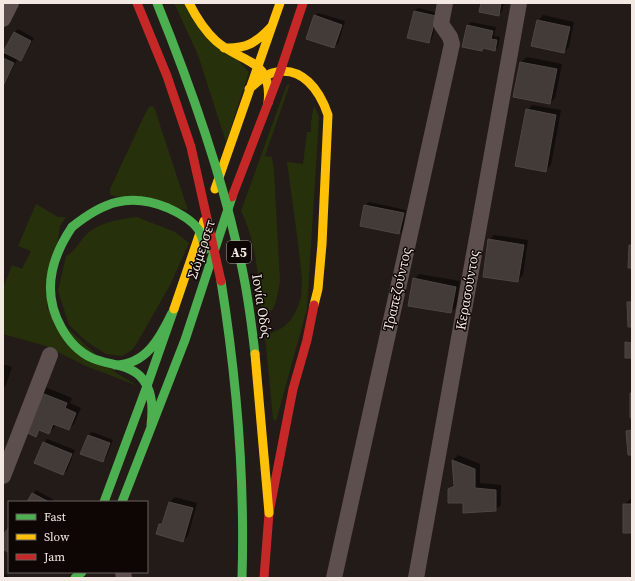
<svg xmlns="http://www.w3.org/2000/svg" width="635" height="581" viewBox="0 0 635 581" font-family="'Source Serif 4',serif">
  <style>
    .green { fill: #26310c }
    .shadow { fill: #0007 }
    .building { fill: #433b38; stroke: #4d4642 }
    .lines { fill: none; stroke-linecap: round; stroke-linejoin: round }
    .street { stroke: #5c4f4e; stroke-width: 16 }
    .fast { stroke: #4caf50; stroke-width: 9 }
    .slow { stroke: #ffc107; stroke-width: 9 }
    .jam { stroke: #c62828; stroke-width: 9 }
    .fast-bridge { stroke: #4caf50; stroke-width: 9 }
    .slow-bridge { stroke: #ffc107; stroke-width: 9 }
    .jam-bridge { stroke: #c62828; stroke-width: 9 }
    .labels { text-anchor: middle; stroke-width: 3; stroke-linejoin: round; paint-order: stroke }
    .shield { fill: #0d0604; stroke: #afa49f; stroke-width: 1 }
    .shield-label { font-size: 13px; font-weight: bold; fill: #f4e8e2 }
    .street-label { font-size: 14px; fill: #f4e8e2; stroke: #0d0604 }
  </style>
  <rect width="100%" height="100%" fill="#231b17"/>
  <path class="green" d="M174,3H185L249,72L226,142L198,55Z
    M290,84L265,156L272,157L274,171L280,281L276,302L273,309L262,318C259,283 257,243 241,211L284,92L287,85Z
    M314,105L319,117L307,309L276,421L273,419L265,336L282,328L290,321L296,311L301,298L302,280L298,243L287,162L303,164L307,132H311V122Z
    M152,106L155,109L160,125L188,210L110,195V189L145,114L149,107Z
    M36,204L58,217H66L60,226L47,309L116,373L138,386L86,366L46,346L3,334V288L12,265L22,269L31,251L18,246Z
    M137,217L175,232L189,243L170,285L137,343L132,350L122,356L106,354L87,342L69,325L58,291L66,256C76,251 79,241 87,234C99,222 121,219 137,217Z"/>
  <path class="shadow" d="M482,3H504L502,12L498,15Z
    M418,8L438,13L432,39L429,42L408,37L414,11Z
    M318,13L345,21L338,44L334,47L315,16Z
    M543,15L574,22L569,47L564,52L538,21Z
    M471,22L496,27L494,36L500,37L498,47L494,50L484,48L482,50L467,25Z
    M18,29L34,38L24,56L21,60L18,58L3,87V53L14,33Z
    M527,57L562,64L555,98L550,103L515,96L521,62Z
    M532,105L561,110L551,165L545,171L527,110Z
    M369,202L406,210L403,230L399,233L365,206Z
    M494,235L528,240L523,275L518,281L489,240Z
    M419,274L460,281L456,307L450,312L414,279Z
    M3,364L12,367L6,385L3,388Z
    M45,387L72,398L70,403L81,408L74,424L69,429L56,424L54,428L49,433L41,430L36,435L24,431Z
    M92,432L113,440L106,458L103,461L82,453L88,435Z
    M47,439L75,450L67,471L63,474L44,443Z
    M458,455L480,464V483L501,485V505L495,510L464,502L449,489L454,483L453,460Z
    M36,490L54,500L52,502H28Z
    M175,497L197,503L188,536L183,541L160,524L165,520L170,502Z
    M630,499L632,500V532L624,505Z
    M3,572L9,578H3Z"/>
  <path class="building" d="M481,3H501L499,16L479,12Z
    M414,11L436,16L429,43L407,38Z
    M314,15L342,25L334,48L306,39Z
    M537,20L570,27L564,53L531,46Z
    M467,25L493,31L491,39L497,40L495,51L483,48L482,51L462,47Z
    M14,32L31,41L21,61L3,52Z
    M3,58L14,63L3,86Z
    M520,62L557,69L550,104L513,97Z
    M526,109L556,115L546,172L515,166Z
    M364,205L404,213L399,234L360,226Z
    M488,239L524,245L518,282L483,277Z
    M629,245H632V268H628Z
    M413,278L456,287L451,313L408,306Z
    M627,302H632V327H628Z
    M625,342L632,343V358H625Z
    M39,392L67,403L65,408L76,413L69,430L53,424L49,434L39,430L36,437L23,431Z
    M630,393H632V418H630Z
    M632,430V455H628L626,431Z
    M88,435L110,443L103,462L80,454Z
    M43,442L72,454L63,475L34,463Z
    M452,460L475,469V488L496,490V511L463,513V503H448V489L454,486Z
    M32,493L49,502H27Z
    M169,502L193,508L183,542L156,534L159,524H162Z
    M623,504H632V533H623Z
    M9,527V553L3,549V535Z"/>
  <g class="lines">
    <path class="street" d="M3,19L11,3
      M3,476L50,355
      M123,572L124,578
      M334,578L452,44L450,37L441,24L445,3
      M416,578L519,3"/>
    <path class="fast" d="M72,227C51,258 42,293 61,327C68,340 79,352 92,358C108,365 128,364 140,376C153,389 153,408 151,425
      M221,281C237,380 245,478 242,578
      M115,365C146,365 160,338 172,313
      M104,502L147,386L174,309
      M122,502L185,340L232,197
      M75,578L82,572"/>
    <path class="slow" d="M189,3C196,17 204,30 216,41C242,64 273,58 268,103
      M224,48C246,49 256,43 271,27
      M249,89C256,83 263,76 272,73C302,64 320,91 328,115L322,244L318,289L314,305
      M215,189L280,3
      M174,309L204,221"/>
    <path class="jam" d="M232,197L280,72L303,3
      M264,578L269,513L293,389L307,340L314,305"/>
    <path class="fast-bridge" d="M157,3C189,82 218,163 237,246C246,281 251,318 255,354
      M72,227C103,202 129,192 168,208C179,213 191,219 198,229C202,235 203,242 206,249"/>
    <path class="slow-bridge" d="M255,354L269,513"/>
    <path class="jam-bridge" d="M137,3L167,76L191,147L221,281"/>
  </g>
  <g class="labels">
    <rect class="shield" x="227" y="241" width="24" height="22" rx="3"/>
    <g class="shield-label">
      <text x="239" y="257">Α5</text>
    </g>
    <g class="street-label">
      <text transform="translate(201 249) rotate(-72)" y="5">Σώμερσετ</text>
      <text transform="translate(397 289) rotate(-77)" y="5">Τραπεζούντος</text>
      <text transform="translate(467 290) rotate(-80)" y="5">Κερασούντος</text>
      <text transform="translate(262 306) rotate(81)" y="5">Ιονία Οδός</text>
    </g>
  </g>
  <rect width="635" height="581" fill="none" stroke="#f4e8e2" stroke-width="8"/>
  <rect x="8" y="501" width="140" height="72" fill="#0d0604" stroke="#69605d"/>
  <rect x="16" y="514" width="20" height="6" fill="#4caf50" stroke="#69605d"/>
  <text x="44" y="521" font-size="12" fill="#f4e8e2">Fast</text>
  <rect x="16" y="534" width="20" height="6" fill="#ffc107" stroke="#69605d"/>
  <text x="44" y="541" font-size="12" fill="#f4e8e2">Slow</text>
  <rect x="16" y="554" width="20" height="6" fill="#c62828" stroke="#69605d"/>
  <text x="44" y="561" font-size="12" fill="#f4e8e2">Jam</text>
</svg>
